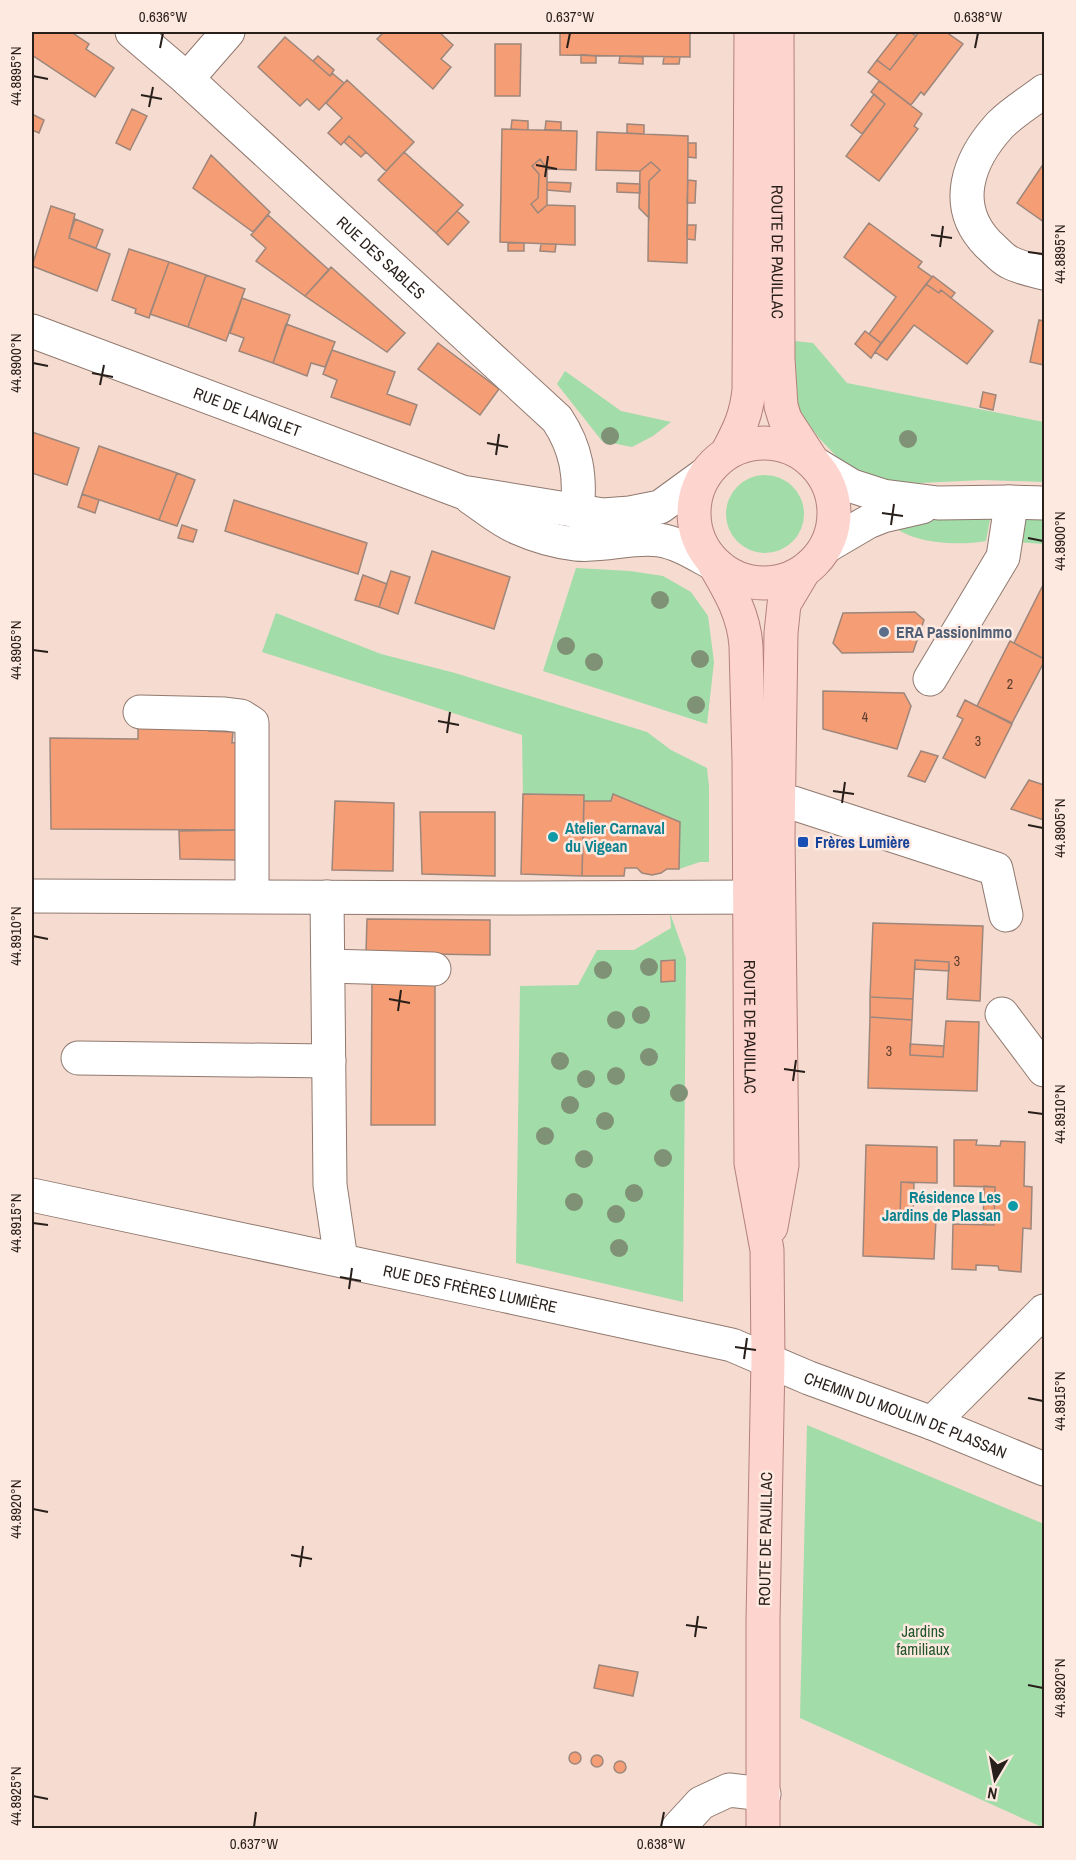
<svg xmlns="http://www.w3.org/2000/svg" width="1076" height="1860" viewBox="0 0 1076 1860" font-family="'Archivo Narrow',sans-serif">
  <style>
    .green { fill: #a1dca9 }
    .building { fill: #f59d74; stroke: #9d867b; stroke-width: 1.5 }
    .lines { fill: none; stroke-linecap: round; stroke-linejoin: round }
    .minor-casing { stroke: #90796f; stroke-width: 35 }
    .major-casing { stroke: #b3827a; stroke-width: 35 }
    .minor { stroke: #fff; stroke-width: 33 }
    .major { stroke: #fed4ce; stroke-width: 33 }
    .tree { fill: #809276 }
    .ticks { fill: none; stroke: #281f1a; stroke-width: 2 }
    .service-dot { fill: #5c6f8a; stroke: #fee9e0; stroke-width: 2 }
    .culture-dot { fill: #0f9aa8; stroke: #fee9e0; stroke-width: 2 }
    .transit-dot { fill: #1a4fb4; stroke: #fee9e0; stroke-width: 2 }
    .labels { text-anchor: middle; stroke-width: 5; stroke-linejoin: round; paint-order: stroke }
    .number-label { font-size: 14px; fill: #5b3e30 }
    .street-label { font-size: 16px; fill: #281f1a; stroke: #fee9e0 }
    .service-label { font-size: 16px; font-weight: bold; fill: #4e5e75; stroke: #fee9e0; text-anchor: start }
    .culture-label { font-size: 16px; font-weight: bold; fill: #0d838f; stroke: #fee9e0; text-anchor: start }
    .transit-label { font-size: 16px; font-weight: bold; fill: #164399; stroke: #fee9e0; text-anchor: start }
    .park-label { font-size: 16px; fill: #21562c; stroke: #fee9e0 }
    .neatline { fill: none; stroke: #281f1a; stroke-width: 2 }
    .ticks-label { font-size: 15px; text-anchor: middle; fill: #281f1a }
  </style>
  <rect width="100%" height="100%" fill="#f5dbd0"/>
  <path class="green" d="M786,340L813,343L847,383L1044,422V482L984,480L919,483L883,481L857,473L838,458L819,438L802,416L790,393Z
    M565,371L621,411L671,422L653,436L632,447L602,441L557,384Z
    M726 514a39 39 0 1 1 78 0a39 39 0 1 1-78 0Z
    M991,514L986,541C959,546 913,544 892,525V520Z
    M1023,515L1044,517V544L1015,542Z
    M576,568L630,571L663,576L691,592L708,616L714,662L707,724L543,671Z
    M276,613L381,654L455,673L647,732L671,750L707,768L709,787V862H700L679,869V822L611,801H584V795L523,794V796L522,735L262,652Z
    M670,913L686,958L683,1302L516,1263L520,986L578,985L597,950H634L671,928Z
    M807,1425L1044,1524V1828L800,1718Z"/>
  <path class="building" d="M32,32H71L89,44L86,49L114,68L95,97L32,55Z
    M384,32H439L453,45L441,59L451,67L433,89L377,39Z
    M560,32H690V57L560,55Z
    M899,32H910L916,36L890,70L877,60Z
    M919,32H946L963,44L924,95L921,92L911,105L868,72L877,60L890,70Z
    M285,37L330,76L332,73L344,83L319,110L307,99L300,106L258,67Z
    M495,44H521L520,96H495Z
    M581,55L596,56V63H581Z
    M318,56L334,70L330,76L313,61Z
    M620,56L643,57V64L619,63Z
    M664,57H680L679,64H663Z
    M347,80L414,142L386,171L349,136L341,145L328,133L342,118L326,103Z
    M879,81L922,114L914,126L918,129L879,181L846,156L885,104L871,92Z
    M874,94L885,104L862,134L851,125Z
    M132,109L147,116L130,150L116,143Z
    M32,114L44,120L39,133L32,130Z
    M512,120L528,121V130L511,129Z
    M546,121L561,122V130H545Z
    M627,124L644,125V134L627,133Z
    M502,129L577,131L576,170L547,169L540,159L532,166L539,174L538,198L531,204L538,213L547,205L575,206V245L500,242Z
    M597,132L688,136L687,263L648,261L649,181L660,170L651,162L640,171L596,170Z
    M349,136L366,152L361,157L344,142Z
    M688,143H696V158L688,157Z
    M404,152L463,205L436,233L378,180Z
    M211,155L270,212L253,232L193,188Z
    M540,159L547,169V205L538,213L531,204L538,198L539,174L532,166Z
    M651,162L660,170L649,181V218L639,208L640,171Z
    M1044,163V222L1017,203Z
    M688,180L696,181L695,203H687Z
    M547,182L571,183L570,192L547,190Z
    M617,183L640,184V193L617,192Z
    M51,206L75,214L69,238L110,254L97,291L32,266Z
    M457,211L469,222L448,245L436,233Z
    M268,215L329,270L305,296L256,261L266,248L251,235Z
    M75,219L103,230L96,248L69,238Z
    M869,223L922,262L918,267L932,277L881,343L869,334L896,297L844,257Z
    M687,225H696L695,240L687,239Z
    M508,243H524V251H508Z
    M541,244H556L555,252L540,251Z
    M129,249L169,262L149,318L135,313L136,309L112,300Z
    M169,262L206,275L188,327L150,314Z
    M331,267L405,333L387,352L305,296Z
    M206,275L245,289L226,341L188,327Z
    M933,276L955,293L951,298L941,290L939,293L926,284Z
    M926,284L939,293L941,290L993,331L967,364L914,325L887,360L875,352Z
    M242,298L290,315L273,363L239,351L244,338L230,333Z
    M1039,320L1044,321V365L1030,362Z
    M286,324L335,342L325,367L311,363L307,376L273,363Z
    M865,331L881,343L871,358L855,344Z
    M438,343L499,389L480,415L418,369Z
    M332,350L395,372L387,394L417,405L410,425L331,397L337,380L323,374Z
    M983,392L996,395L993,410L980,407Z
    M32,432L79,448L67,485L32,473Z
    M99,446L177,473L159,520L82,494Z
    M177,473L195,480L177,526L159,520Z
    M82,494L99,500L95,513L78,507Z
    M234,500L367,543L358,574L225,531Z
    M182,525L197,530L193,542L178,538Z
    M432,551L510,577L494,629L415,603Z
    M391,571L410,577L398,614L379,607Z
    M363,575L387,584L379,607L355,600Z
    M1044,583V659L1014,643Z
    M915,612L924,620L913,652L842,653L833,643L843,613Z
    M1010,641L1044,659V662L1012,723L977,706Z
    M823,691L904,693L911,706L897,749L823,729Z
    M965,700L1012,724L985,778L943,758L963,719L957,716Z
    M210,724L209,731L233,732L232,743L240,742L238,830L51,829L50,738L138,739V727Z
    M921,751L938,756L925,782L908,776Z
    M1029,780L1044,785V820L1011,809Z
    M523,794L584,795L582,876L521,874Z
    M613,794L680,822L679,869H667L661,873L652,875L642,873L637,868H625L624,876H582L584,801H611Z
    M335,801L394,803L393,871L332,870Z
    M420,812H495V876L422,874Z
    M238,830V860L180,859L179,831Z
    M367,919L490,920V955L366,953Z
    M873,923L983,926L980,1001L947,999L949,962L915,960L913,999L870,997Z
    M675,960V981L661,982V961Z
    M915,960L949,962V971L915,969Z
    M372,978H435V1125H371Z
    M870,997L913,999L912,1020L870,1017Z
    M870,1017L912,1020L910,1055L943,1057L946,1021L979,1022L977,1091L868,1088Z
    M910,1044L944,1046L943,1057L910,1055Z
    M954,1140H977L976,1145L1000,1146L1001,1141L1025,1142L1024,1186L1032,1187L1031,1229L1023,1228L1021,1272L999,1270L998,1266L976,1265V1270L952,1269L953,1224L994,1225L995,1187L954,1186Z
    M866,1145L937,1147V1183L901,1182L900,1218L936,1219L934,1259L863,1256Z
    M901,1182L914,1183L913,1218H900Z
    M984,1186L995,1187L994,1225H983Z
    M599,1665L638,1672L633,1696L594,1688Z
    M569 1758a6 6 0 1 1 12 0a6 6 0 1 1-12 0Z
    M591 1761a6 6 0 1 1 12 0a6 6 0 1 1-12 0Z
    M614 1767a6 6 0 1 1 12 0a6 6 0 1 1-12 0Z"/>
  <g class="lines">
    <defs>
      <g id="minor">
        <path id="s1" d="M132,32L187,79L557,419C577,449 581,477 577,512"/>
        <path d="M187,79L228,32"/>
        <path d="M1044,91C1030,102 1013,112 1000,125C968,160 951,206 988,244C995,250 1001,258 1009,262C1020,268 1033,270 1044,273"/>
        <path id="s2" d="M32,331L462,492L603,515L630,513L660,507L704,475"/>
        <path d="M814,463L852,486L883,496L938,503L1009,502L1044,503"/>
        <path d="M471,498C486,508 501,521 518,528C536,536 557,542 576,544C604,547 633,536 659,540C679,543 697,555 714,564"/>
        <path d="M827,546L868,522L883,516L922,507"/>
        <path d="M930,679L1003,557L1009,518V502"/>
        <path d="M140,712L225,714L241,716L252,723V896"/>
        <path d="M752,802L793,803L996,869L1006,915"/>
        <path d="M32,896L521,898L777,897"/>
        <path d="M327,897L330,1185L341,1260"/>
        <path d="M328,966L434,969"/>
        <path d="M1002,1014L1044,1070"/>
        <path d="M78,1058L329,1061"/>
        <path id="s3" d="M32,1195L502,1295L732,1345L809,1378L932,1423L1044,1469"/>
        <path d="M932,1423L1044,1311"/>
        <path d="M678,1828L701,1803L729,1790L764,1794"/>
      </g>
      <g id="major">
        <path id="s4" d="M777,32L778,359L781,406L785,419L813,462"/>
        <circle cx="764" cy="513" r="70"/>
        <path d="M727,453C739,430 746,417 749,390L751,32"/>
        <path id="s5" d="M714,564C730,591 744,615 746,646L749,761L751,1163L767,1250L768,1360L763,1620V1828"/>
        <path d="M771,1227L782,1165L778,835L781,633L784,604L803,572"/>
      </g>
    </defs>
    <use href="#minor" class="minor-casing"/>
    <use href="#major" class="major-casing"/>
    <use href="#minor" class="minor"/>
    <use href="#major" class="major"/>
  </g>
  <g class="tree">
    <circle cx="610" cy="436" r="9"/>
    <circle cx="908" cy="439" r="9"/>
    <circle cx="660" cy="600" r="9"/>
    <circle cx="566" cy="646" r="9"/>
    <circle cx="700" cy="659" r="9"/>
    <circle cx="594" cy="662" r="9"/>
    <circle cx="696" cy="705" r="9"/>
    <circle cx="649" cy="967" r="9"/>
    <circle cx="603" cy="970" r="9"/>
    <circle cx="641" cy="1015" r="9"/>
    <circle cx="616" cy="1020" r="9"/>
    <circle cx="649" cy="1057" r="9"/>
    <circle cx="560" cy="1061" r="9"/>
    <circle cx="616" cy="1076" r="9"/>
    <circle cx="586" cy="1079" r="9"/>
    <circle cx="679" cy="1093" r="9"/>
    <circle cx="570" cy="1105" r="9"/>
    <circle cx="605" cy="1121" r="9"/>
    <circle cx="545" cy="1136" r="9"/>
    <circle cx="663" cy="1158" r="9"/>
    <circle cx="584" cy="1159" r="9"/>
    <circle cx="634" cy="1193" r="9"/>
    <circle cx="574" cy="1202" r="9"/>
    <circle cx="616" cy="1214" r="9"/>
    <circle cx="619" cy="1248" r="9"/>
  </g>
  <path class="ticks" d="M160,48L163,33M567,48L570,33M975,48L978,33M33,76L48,79M141,95L162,99M149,107L153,87M536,165L557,169M545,177L548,156M931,235L952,238M940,247L943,226M1028,252L1043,254M33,363L48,366M92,373L113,377M100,385L104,365M487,443L508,447M496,455L499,434M882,513L903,516M891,525L894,504M1028,538L1043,541M33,650L48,652M438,721L459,725M447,733L450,712M833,791L854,794M842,803L845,782M1028,825L1043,828M33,936L48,939M389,999L410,1003M398,1011L401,990M784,1069L805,1072M793,1081L796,1060M1028,1112L1043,1114M33,1223L48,1225M340,1277L361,1281M349,1289L352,1268M735,1347L756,1350M744,1359L747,1338M1028,1398L1043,1401M33,1509L48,1512M291,1555L312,1559M300,1567L303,1546M686,1625L707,1628M695,1637L698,1616M1028,1685L1043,1688M33,1796L48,1799M254,1827L256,1812M661,1827L664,1812"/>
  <circle class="service-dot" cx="884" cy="632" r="6"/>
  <g class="culture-dot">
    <circle cx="553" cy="837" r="6"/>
    <circle cx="1013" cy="1206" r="6"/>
  </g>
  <rect class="transit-dot" x="797" y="836" width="12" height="12" rx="3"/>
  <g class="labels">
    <g class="number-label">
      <text x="1010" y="689">2</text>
      <text x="865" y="722">4</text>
      <text x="978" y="746">3</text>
      <text x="957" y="966">3</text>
      <text x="889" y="1056">3</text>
    </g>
    <g class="street-label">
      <text dy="6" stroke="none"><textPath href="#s4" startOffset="220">ROUTE DE PAUILLAC</textPath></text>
      <text dy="6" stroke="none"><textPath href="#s1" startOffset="336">RUE DES SABLES</textPath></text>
      <text dy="6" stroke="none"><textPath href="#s2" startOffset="230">RUE DE LANGLET</textPath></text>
      <text dy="6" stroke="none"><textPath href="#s5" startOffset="470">ROUTE DE PAUILLAC</textPath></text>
      <text dy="6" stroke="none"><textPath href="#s3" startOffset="448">RUE DES FRÈRES LUMIÈRE</textPath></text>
      <text dy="6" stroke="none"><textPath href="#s3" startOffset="903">CHEMIN DU MOULIN DE PLASSAN</textPath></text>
      <text transform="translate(765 1539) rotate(-89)" y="6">ROUTE DE PAUILLAC</text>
    </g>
    <g class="service-label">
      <text x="896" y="638">ERA PassionImmo</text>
    </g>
    <g class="culture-label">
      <text x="565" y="834">Atelier Carnaval<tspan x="565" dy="18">du Vigean</tspan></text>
      <text x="1001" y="1203" text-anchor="end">Résidence Les<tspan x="1001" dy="18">Jardins de Plassan</tspan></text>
    </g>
    <g class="transit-label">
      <text x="815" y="848">Frères Lumière</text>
    </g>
    <g class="park-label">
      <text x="923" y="1637">Jardins<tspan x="923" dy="18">familiaux</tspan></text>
    </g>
  </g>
  <rect width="1076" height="1860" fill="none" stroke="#fee9e0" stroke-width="66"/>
  <g transform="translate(995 1779) rotate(190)" stroke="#fee9e0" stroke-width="4.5" paint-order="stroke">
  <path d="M0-4.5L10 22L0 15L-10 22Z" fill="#281f1a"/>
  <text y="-9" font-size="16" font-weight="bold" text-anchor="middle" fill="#281f1a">N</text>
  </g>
  <rect x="33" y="33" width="1010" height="1794" class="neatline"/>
  <g class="ticks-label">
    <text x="163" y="22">0.636°W</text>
    <text x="570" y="22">0.637°W</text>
    <text x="978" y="22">0.638°W</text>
    <text transform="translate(16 76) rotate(-90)" y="5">44.8895°N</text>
    <text transform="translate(1060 254) rotate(-90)" y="5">44.8895°N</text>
    <text transform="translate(16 363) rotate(-90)" y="5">44.8900°N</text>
    <text transform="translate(1060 541) rotate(-90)" y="5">44.8900°N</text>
    <text transform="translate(16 650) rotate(-90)" y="5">44.8905°N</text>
    <text transform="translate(1060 828) rotate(-90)" y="5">44.8905°N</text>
    <text transform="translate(16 936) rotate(-90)" y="5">44.8910°N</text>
    <text transform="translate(1060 1114) rotate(-90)" y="5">44.8910°N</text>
    <text transform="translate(16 1223) rotate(-90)" y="5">44.8915°N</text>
    <text transform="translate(1060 1401) rotate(-90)" y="5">44.8915°N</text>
    <text transform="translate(16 1509) rotate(-90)" y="5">44.8920°N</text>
    <text transform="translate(1060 1688) rotate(-90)" y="5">44.8920°N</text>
    <text transform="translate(16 1796) rotate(-90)" y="5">44.8925°N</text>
    <text x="254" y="1849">0.637°W</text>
    <text x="661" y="1849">0.638°W</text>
  </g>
</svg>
